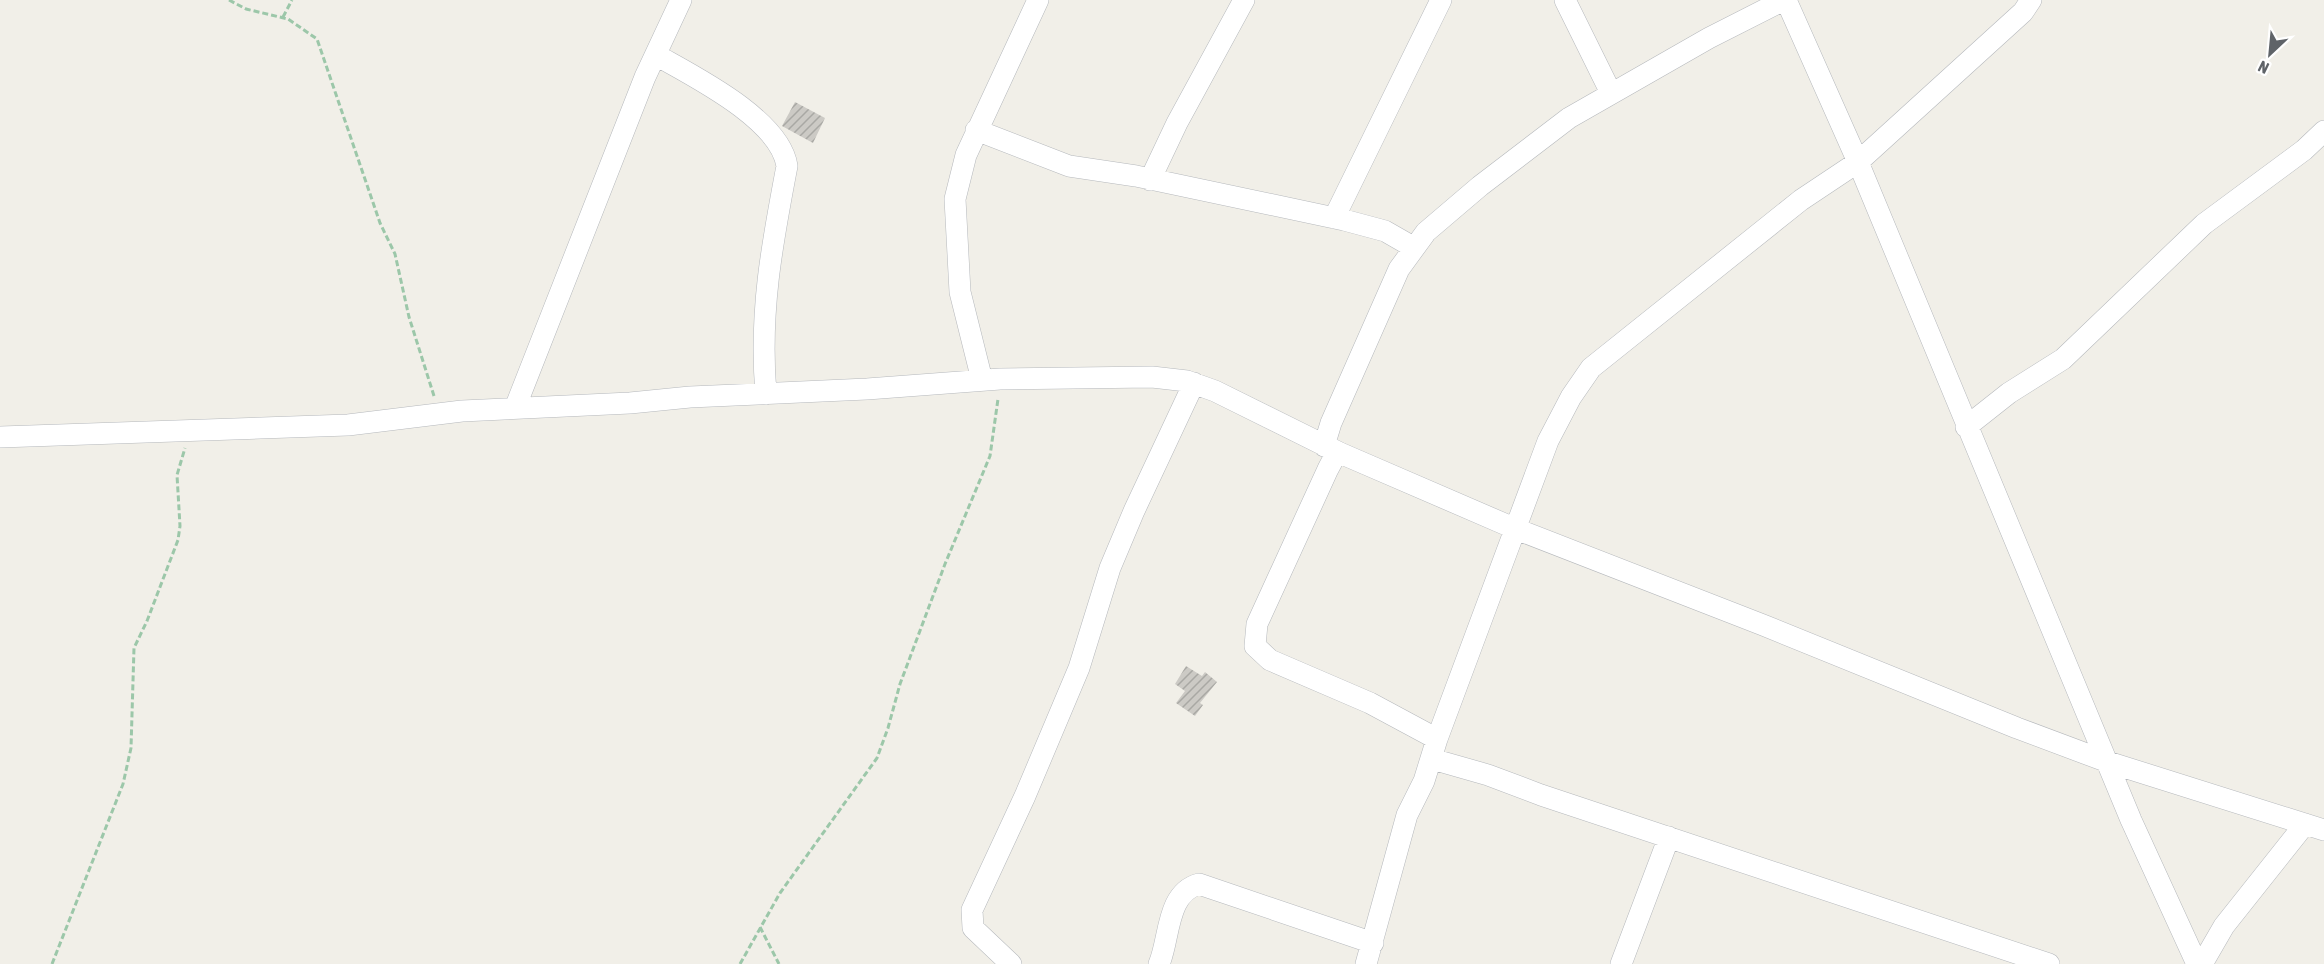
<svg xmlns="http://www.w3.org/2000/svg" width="2324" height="964" viewBox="0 0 2324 964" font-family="'Asap Condensed',sans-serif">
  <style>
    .building { fill: url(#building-hatch) }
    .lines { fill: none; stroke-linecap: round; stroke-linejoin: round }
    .minor-casing { stroke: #b5b8bc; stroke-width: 22 }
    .path { stroke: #9cc7a9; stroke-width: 3; stroke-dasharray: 6 3; stroke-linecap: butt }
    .minor { stroke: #fff; stroke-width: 21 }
  </style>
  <defs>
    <pattern id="building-hatch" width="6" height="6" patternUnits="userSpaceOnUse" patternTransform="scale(1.5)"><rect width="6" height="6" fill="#cccac5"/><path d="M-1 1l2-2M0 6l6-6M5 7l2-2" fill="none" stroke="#a9a8a4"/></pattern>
  </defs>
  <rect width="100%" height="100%" fill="#f1efe8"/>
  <path class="building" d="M795,102L825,118L813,143L782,126Z
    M1186,666L1202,676L1205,672L1217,682L1200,703L1203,705L1195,716L1176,703L1185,691L1175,684Z"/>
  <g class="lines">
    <defs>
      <path id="minor" d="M1565,0L1611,93
        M1786,0L1858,162L2131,820L2197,964
        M656,55C693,76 780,119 787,166C772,244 759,313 766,394
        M976,130L1069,166L1136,176L1344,220L1385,231L1413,247
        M1150,180L1177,123L1244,0
        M1334,218L1441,0
        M982,380L960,292L955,199L966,155L1038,0
        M515,408L645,77L681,0
        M1966,427L2009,393L2063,359L2204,224L2304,150L2324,131
        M0,437L348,425L462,411L630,403L690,397L867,389L1000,379L1152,377L1187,381L1215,391L1340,453L1516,529L1763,625L2017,728L2108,762L2324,830
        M1324,446L1331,423L1399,269L1426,232L1480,186L1569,118L1709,38L1784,0
        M1340,453L1336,454L1328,469L1257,624L1255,646L1270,660L1370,703L1437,739
        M1432,759L1488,775L1541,795L2049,964
        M1011,964L973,928L972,910L1025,796L1079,668L1110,568L1134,511L1194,383
        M1159,964C1170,939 1166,893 1199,884L1373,943
        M1366,964L1407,815L1424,781L1437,739L1548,441L1571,397L1591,368L1801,200L1858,162L2023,12L2031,0
        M1621,964L1669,837
        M2202,964L2224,926L2305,824"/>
    </defs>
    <use href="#minor" class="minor-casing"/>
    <path class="path" d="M229,0L246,9L288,19L317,39L380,223L395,254L409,317L434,396
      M283,17L292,0
      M760,927L779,964
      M52,964L123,784L131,748L134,648L147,621L178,540L180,526L177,475L185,448
      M740,964L780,893L877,758L888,728L900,684L945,564L990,456L998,399"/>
    <use href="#minor" class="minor"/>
  </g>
  <g transform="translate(2270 54) rotate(206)" stroke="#ffffff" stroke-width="4.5" paint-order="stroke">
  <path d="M0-4.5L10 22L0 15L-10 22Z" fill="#5f6368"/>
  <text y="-9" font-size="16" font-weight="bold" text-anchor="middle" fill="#5f6368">N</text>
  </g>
</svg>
